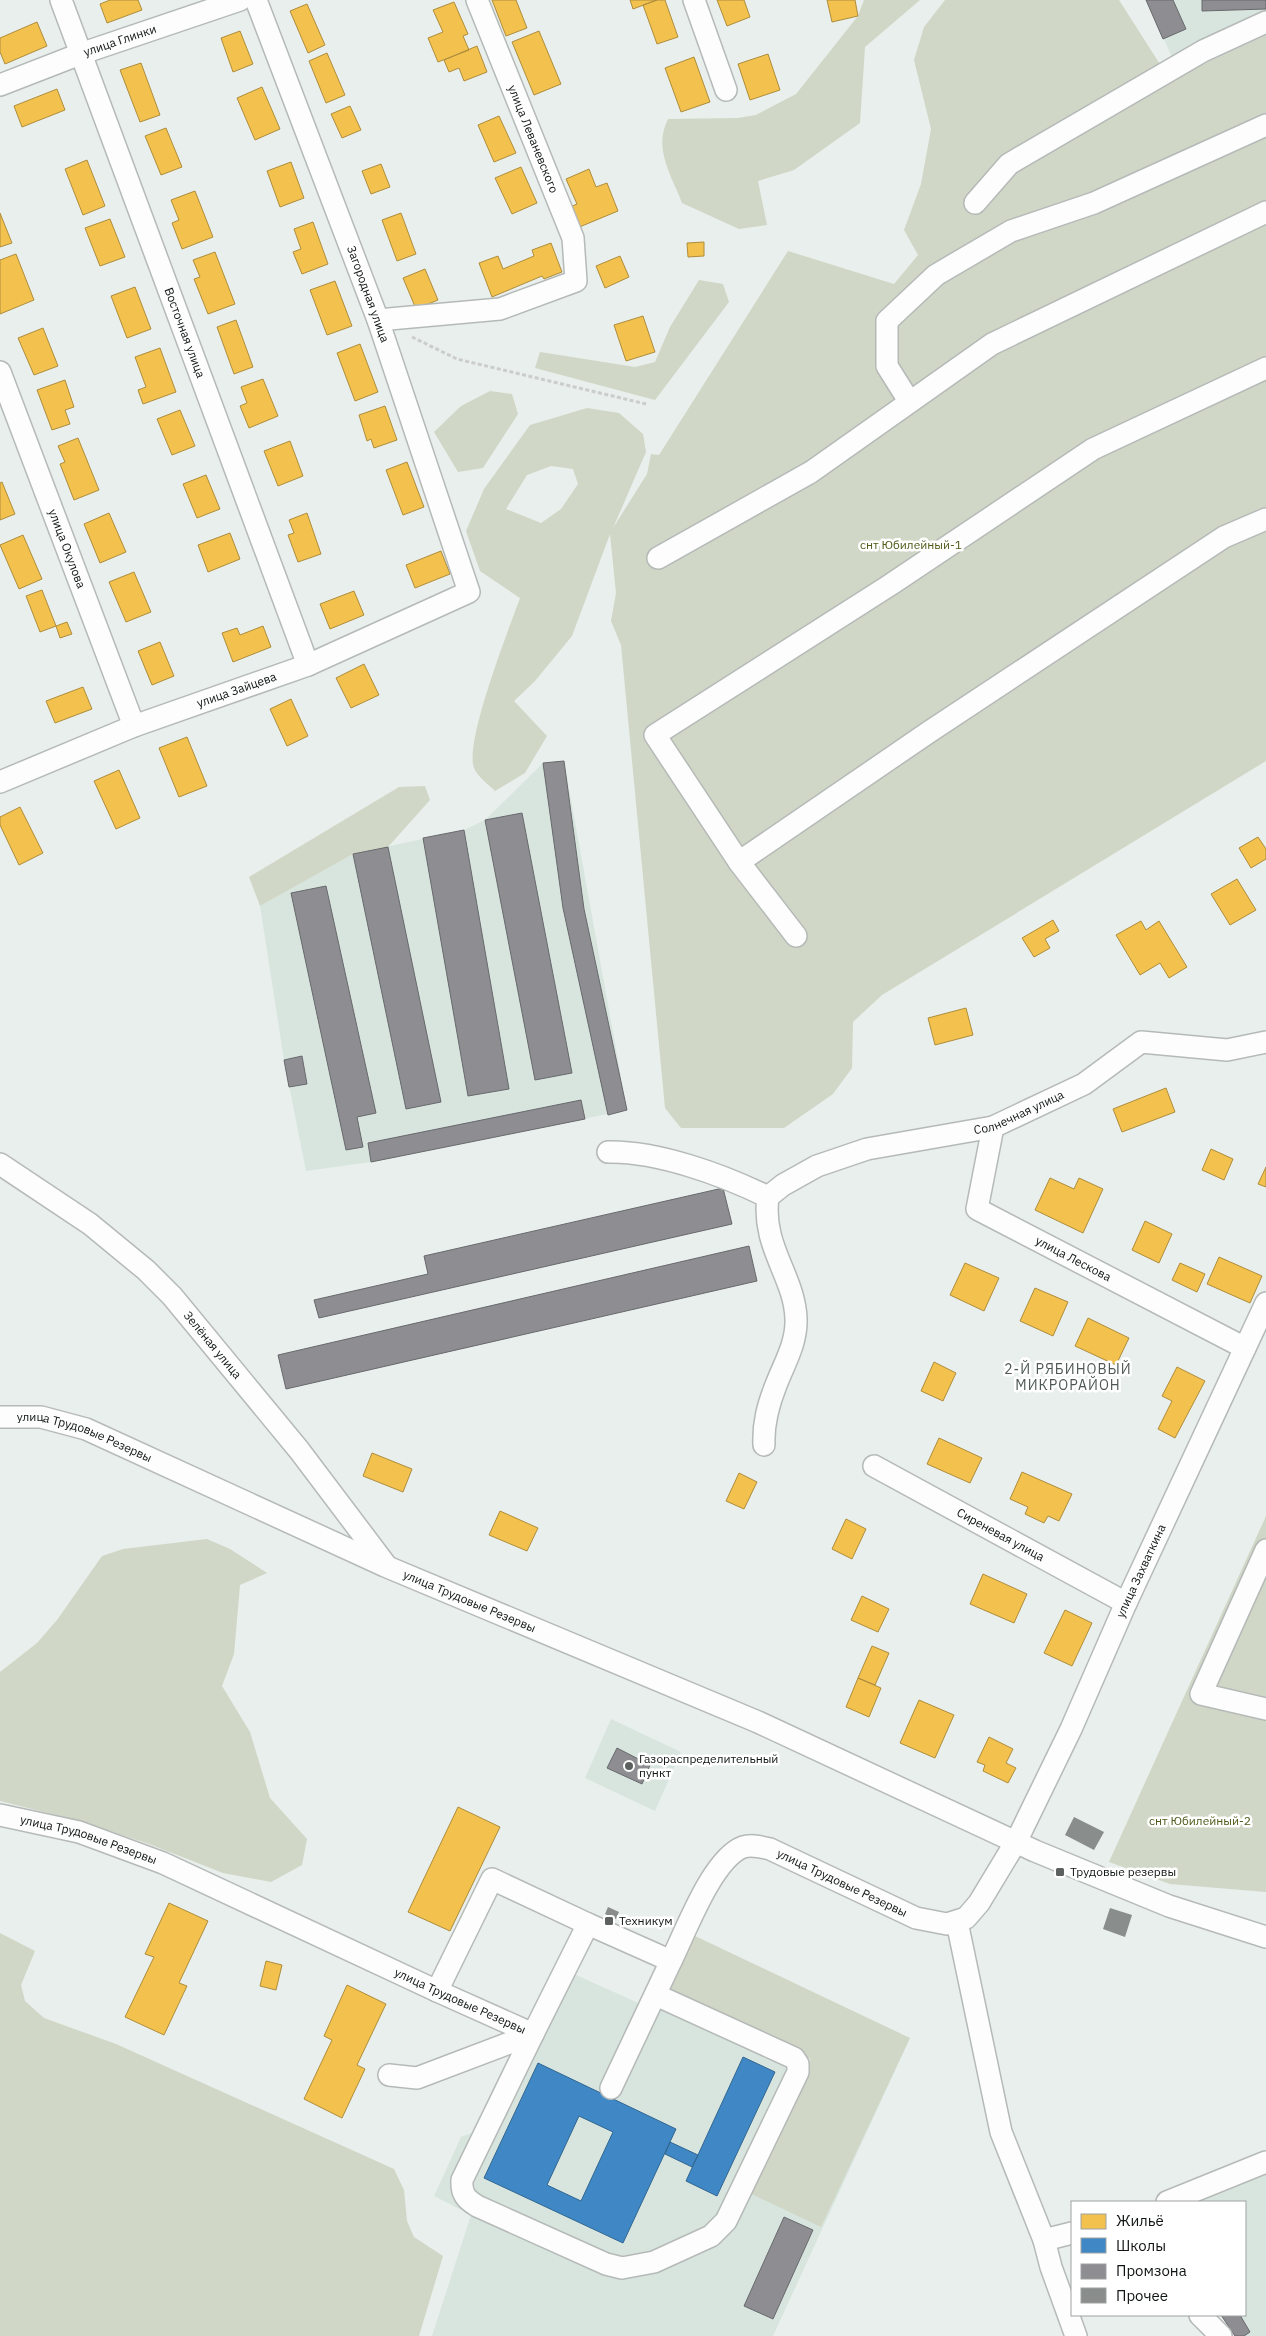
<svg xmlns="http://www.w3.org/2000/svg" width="1266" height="2336" viewBox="0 0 1266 2336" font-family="'IBM Plex Sans',sans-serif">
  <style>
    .built { fill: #d8e5df }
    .green { fill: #d0d7c6; fill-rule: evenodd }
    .homes { fill: #f2c14e; stroke: #ae8d3c }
    .schools { fill: #3f88c5; stroke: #316690; fill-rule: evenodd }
    .industry { fill: #8d8d92; stroke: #68696c }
    .building { fill: #898e8c }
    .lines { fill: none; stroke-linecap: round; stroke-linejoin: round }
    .minor-casing { stroke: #b5bab8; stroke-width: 24 }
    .path { stroke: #cbcdcc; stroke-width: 3; stroke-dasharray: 4 2.5; stroke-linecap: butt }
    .minor { stroke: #fcfdfc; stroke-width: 21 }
    .poi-dot { fill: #5c615f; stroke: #fff; stroke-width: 2 }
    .labels { text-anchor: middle; stroke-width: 5; stroke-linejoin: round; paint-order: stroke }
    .street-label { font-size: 12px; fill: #101513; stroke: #fff }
    .park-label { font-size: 12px; fill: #4e5b19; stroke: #fff }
    .poi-label { font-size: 12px; fill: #101513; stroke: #fff; text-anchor: start }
    .neighbourhood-label { font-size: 14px; letter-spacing: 1px; fill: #4d5853; stroke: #fff }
  </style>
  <rect width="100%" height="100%" fill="#e9efec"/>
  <path class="built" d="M1146,0H1266V12L1173,59Z
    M564,761L627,1110L371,1162L306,1171L284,1060L260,906L353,854L464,830L485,820L543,763Z
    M611,1719L681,1752L655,1811L585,1778Z
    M574,1974L656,2011L667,1990L910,2038L773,2336H432L471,2215L434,2196L461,2137L474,2132Z
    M1266,2175V2336H1235L1221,2315H1245V2202H1200Z"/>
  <path class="green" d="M864,0H920L865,47L860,123L794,170L758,181L767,225L739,229L682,203C671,174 653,149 668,119L738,118L756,115L796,94L858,16Z
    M945,0H1119L1170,80L1266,35V761L882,995L853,1022L852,1068L833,1094L784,1128H681L665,1108L621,645L611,621L616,593L610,534L572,636L535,681L514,701L547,736L525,773L495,791C489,785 477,776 474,768C464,742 509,629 520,598L480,571L466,531L484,489L530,425L587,408L619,413L643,434L646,452L613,528L647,474L651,454L659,455L788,251L894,284L918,255L904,230L921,184L931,129L914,60L924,27ZM551,466L573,469L578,484L561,509L541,523L506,509L527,475Z
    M699,280L723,284L729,302L655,400L535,368L540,352L635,367L655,362L670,327Z
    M490,391L512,394L518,414L483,468L458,472L434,432L461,406Z
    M425,786L430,800L388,847L353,854L260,906L249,877L399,787Z
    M1266,1516V1892L1170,1884L1109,1862Z
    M207,1539L230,1549L267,1573L240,1585L234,1654L222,1686L250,1732L270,1798L307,1839L302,1865L271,1882L223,1873L149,1844L80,1821L0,1801V1672L37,1643L57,1620L102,1556L123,1549Z
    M0,1933L35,1951L21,1985L25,2001L44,2018L116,2044L394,2169L404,2190L407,2221L414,2237L443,2256L419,2336H0Z
    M693,1935L910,2038L821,2227L747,2192L811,2059L667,1990Z"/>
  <path class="homes" d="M110,0H138L142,10L107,23L100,4Z
    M492,0H516L527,28L506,36Z
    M630,0H657L633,9Z
    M657,0H665L678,37L657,44L643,5Z
    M717,0H744L750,17L727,26Z
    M827,0H855L858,16L832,22Z
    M454,2L468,34L463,36L469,50L438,62L428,38L443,32L433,10Z
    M307,4L325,45L308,53L290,11Z
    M37,22L47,46L5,64L0,52V38Z
    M240,31L253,64L233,72L221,38Z
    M539,31L561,84L534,95L512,42Z
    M477,46L487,72L464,81L459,68L449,72L444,60Z
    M327,53L345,95L326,103L309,61Z
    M768,54L780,90L750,100L738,64Z
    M694,57L710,102L681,112L665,68Z
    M141,63L160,115L140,122L120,70Z
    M262,87L280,129L255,140L237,98Z
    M57,89L65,110L22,127L14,106Z
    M350,106L361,130L342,138L331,114Z
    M499,116L516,153L494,162L478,125Z
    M166,128L182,167L161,175L145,136Z
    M87,160L105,206L83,215L65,169Z
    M291,162L304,198L280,207L267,171Z
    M381,164L390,187L371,194L362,171Z
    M521,167L537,203L512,214L495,178Z
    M589,169L596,187L607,183L618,211L577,228L568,208L577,204L566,179Z
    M195,191L213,237L182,249L172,223L179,220L171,200Z
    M0,213L12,243L0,247Z
    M401,213L416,254L397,261L382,220Z
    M110,219L125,257L100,266L85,228Z
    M313,222L328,264L302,274L293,252L301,249L294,229Z
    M704,242V256L688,257L687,243Z
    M551,243L562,272L544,279L542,276L492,297L479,263L498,256L503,269L534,256L532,250Z
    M215,252L235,304L208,314L194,279L200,277L193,260Z
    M16,254L34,300L0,314V260Z
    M620,256L629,277L605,288L596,266Z
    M425,269L438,300L416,309L403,278Z
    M335,281L352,326L327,335L310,290Z
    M135,287L151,329L127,338L111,296Z
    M643,316L655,352L626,361L614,325Z
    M236,320L253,367L234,374L217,327Z
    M43,328L58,366L34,375L18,338Z
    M360,344L378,392L355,401L337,353Z
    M160,348L176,392L143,404L138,390L146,387L135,357Z
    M263,379L278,416L249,428L240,406L247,403L241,387Z
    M65,380L74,407L65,410L70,424L52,430L37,390Z
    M385,406L397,440L374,448L371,439L367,441L359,415Z
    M180,410L195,446L172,455L157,419Z
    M78,438L99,490L74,500L60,464L65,462L58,446Z
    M290,441L303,476L278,486L264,451Z
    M407,462L424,507L403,515L386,470Z
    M206,475L220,509L197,518L183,484Z
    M2,482L15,514L0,520V483Z
    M109,513L126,552L100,563L84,524Z
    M307,513L321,554L298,562L288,535L294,533L289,520Z
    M230,533L240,559L208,572L198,545Z
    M23,535L42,579L19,589L0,545Z
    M441,551L450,574L415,588L406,565Z
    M134,572L151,612L126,622L109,582Z
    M42,590L56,626L40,632L26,596Z
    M354,591L364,615L330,629L320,604Z
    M67,622L72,634L60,638L56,626Z
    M263,626L271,647L233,662L222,633L237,628L240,635Z
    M160,642L174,676L152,685L138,651Z
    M364,664L379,695L351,708L336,678Z
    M83,687L92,709L55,723L46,701Z
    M291,699L308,736L287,746L270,709Z
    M187,737L207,786L179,797L159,748Z
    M119,770L140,818L116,829L94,781Z
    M20,807L43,853L19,865L0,825V817Z
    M1258,837L1266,849V859L1251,868L1239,848Z
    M1237,879L1256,910L1230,925L1211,894Z
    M1053,920L1059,931L1045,939L1050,948L1034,957L1022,938Z
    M1141,921L1146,930L1159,921L1187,967L1169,978L1160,963L1140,975L1116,935Z
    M966,1008L973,1035L935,1045L928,1018Z
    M1166,1088L1175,1112L1122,1132L1113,1109Z
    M1211,1149L1233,1159L1224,1180L1202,1170Z
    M1266,1167V1187L1258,1184Z
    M1050,1178L1074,1189L1079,1178L1103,1189L1083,1233L1035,1210Z
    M1145,1221L1172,1234L1159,1263L1132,1250Z
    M1219,1257L1262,1276L1250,1303L1207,1284Z
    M965,1263L999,1278L984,1311L950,1295Z
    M1180,1263L1205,1274L1197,1292L1172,1280Z
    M1035,1288L1068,1302L1053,1336L1020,1321Z
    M1088,1318L1129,1338L1116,1365L1075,1346Z
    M934,1362L956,1373L943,1401L921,1391Z
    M1177,1367L1205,1381L1175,1438L1158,1429L1172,1401L1162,1396Z
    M939,1438L982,1458L970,1483L927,1464Z
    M372,1453L412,1469L403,1492L363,1476Z
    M1022,1472L1072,1494L1059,1521L1048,1516L1044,1523L1025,1514L1028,1507L1010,1499Z
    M739,1473L757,1482L744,1509L726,1501Z
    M500,1511L538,1528L527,1551L489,1535Z
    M846,1519L866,1529L852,1559L832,1549Z
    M983,1574L1027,1594L1014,1623L970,1604Z
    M862,1596L889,1609L878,1632L851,1620Z
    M1065,1610L1092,1623L1072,1666L1044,1653Z
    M872,1646L889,1653L875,1685L858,1678Z
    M858,1678L881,1688L869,1717L846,1707Z
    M919,1700L954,1715L935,1758L900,1743Z
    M989,1737L1013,1749L1006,1763L1016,1768L1008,1783L983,1771L985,1765L977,1762Z
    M458,1807L500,1827L450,1931L408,1912Z
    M169,1903L208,1921L179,1983L187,1986L164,2035L125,2017L154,1957L145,1954Z
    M266,1961L282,1965L276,1990L260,1986Z
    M347,1985L386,2004L357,2065L365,2069L342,2118L304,2099L332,2040L324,2036Z"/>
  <path class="schools" d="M743,2057L775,2072L717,2196L686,2181Z
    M538,2063L676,2129L623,2243L484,2178ZM579,2116L613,2132L581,2201L547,2185Z
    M670,2142L698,2155L692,2167L665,2154Z"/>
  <path class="industry" d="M1146,0H1173L1186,29L1163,39Z
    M1202,0H1266V9L1202,11Z
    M564,761L584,909L627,1110L608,1115L563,908L543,763Z
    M522,813L572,1073L535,1080L485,820Z
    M464,830L509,1089L468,1096L423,838Z
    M388,847L441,1102L406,1109L353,854Z
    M326,886L376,1113L357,1117L363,1147L346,1150L291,893Z
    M302,1056L307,1084L289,1087L284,1060Z
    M581,1100L585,1119L371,1162L368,1143Z
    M723,1188L732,1224L319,1318L314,1300L428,1274L424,1256Z
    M749,1246L757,1281L286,1389L278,1355Z
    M617,1748L650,1765L642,1784L607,1768Z
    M784,2217L813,2230L773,2319L744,2306Z
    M1221,2315H1240L1250,2332L1244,2336H1235Z"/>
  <path class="building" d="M1074,1817L1104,1832L1094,1850L1065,1835Z
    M608,1907L619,1912L616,1919L605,1914Z
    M1110,1908L1132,1915L1125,1937L1103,1929Z"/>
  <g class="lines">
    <defs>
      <g id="minor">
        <path id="s1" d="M61,0L308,665"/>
        <path d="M694,0L726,90"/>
        <path id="s2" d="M0,85L80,54L240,0"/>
        <path d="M975,203L1009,164L1203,51L1266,22"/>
        <path d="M378,320L500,309L576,281L573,238L477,0"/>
        <path d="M1266,368L1093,449L890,585L655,735L739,862L929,732L1224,537L1266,519"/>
        <path id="s3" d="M0,372L134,726"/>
        <path d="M909,401L887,366V321L936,275L1011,231L1094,203L1266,125"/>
        <path d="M658,558L811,472L992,344L1266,212"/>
        <path id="s4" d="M0,782L134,726L308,665L469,592L378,320L256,0"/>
        <path d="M739,862L796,936"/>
        <path id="s5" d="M993,1127L977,1209L1245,1348"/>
        <path d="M608,1152C658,1151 723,1175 768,1197"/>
        <path id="s6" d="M0,1164L90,1224L146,1270L172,1296L299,1450L385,1564"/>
        <path id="s7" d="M768,1197L783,1185L817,1166L867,1149L993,1127L1084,1084L1141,1042L1227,1050L1266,1042"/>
        <path id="s8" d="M0,1417H41L86,1429L385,1566L758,1722L1035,1851L1169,1906L1266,1937"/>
        <path d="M764,1445C763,1423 768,1405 776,1385C784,1364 797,1343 796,1319C795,1277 761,1246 768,1197"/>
        <path id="s9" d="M874,1466L1126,1603"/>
        <path d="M1266,1550L1201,1694L1266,1709"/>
        <path id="s10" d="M0,1815L79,1832L163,1863L437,1991L533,2034L588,1924L671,1961C686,1931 712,1859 743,1847C752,1844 761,1847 770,1849L916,1918L947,1924L966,1918L979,1903L1017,1840L1071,1729L1126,1603L1266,1303"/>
        <path d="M957,1922L1001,2132L1044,2240L1051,2267L1076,2336"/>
        <path d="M437,1991L492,1879L588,1924"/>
        <path d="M533,2034L462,2180C461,2194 466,2199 477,2206L606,2264L622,2268L654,2262L711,2236L726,2221L798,2072V2064L794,2058L656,1995"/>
        <path d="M389,2075L417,2078L533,2034"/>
        <path d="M611,2088L671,1961"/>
        <path d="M1167,2202L1266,2162"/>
        <path d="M1044,2240L1072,2233"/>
        <path d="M1200,2315L1221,2336"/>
      </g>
    </defs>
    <use href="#minor" class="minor-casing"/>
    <path class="path" d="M412,337L457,359L646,404"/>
    <use href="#minor" class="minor"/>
  </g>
  <g class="poi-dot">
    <circle cx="629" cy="1766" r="5"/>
    <rect x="1055" y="1867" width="10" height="10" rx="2.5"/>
    <rect x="604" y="1916" width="10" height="10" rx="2.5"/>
  </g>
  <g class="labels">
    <g class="street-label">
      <text dy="4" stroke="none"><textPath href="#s2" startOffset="128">улица Глинки</textPath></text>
      <text transform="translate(533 139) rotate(68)" y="4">улица Леваневского</text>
      <text transform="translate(368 294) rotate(70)" y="4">Загородная улица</text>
      <text dy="4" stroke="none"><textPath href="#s1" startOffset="355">Восточная улица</textPath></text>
      <text dy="4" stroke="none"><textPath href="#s3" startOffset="189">улица Окулова</textPath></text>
      <text dy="4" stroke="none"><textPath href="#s4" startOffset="254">улица Зайцева</textPath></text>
      <text dy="4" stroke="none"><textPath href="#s7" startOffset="268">Солнечная улица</textPath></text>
      <text dy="4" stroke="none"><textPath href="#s5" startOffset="192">улица Лескова</textPath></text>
      <text dy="4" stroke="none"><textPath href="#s6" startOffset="281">Зелёная улица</textPath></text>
      <text dy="4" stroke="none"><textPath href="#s8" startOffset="88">улица Трудовые Резервы</textPath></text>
      <text dy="4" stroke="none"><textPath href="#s9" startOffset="144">Сиреневая улица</textPath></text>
      <text dy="4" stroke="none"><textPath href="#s10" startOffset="1559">улица Захваткина</textPath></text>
      <text dy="4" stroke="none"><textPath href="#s8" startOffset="508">улица Трудовые Резервы</textPath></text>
      <text dy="4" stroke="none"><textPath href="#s10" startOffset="92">улица Трудовые Резервы</textPath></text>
      <text dy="4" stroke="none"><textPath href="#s10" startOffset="1036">улица Трудовые Резервы</textPath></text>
      <text dy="4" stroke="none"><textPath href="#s10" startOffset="498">улица Трудовые Резервы</textPath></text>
    </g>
    <g class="park-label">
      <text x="911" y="549">снт Юбилейный-1</text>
      <text x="1200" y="1825">снт Юбилейный-2</text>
    </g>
    <g class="poi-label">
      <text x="639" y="1763">Газораспределительный<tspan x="639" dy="14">пункт</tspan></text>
      <text x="1070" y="1876">Трудовые резервы</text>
      <text x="619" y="1925">Техникум</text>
    </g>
    <g class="neighbourhood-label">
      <text x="1068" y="1374">2-Й РЯБИНОВЫЙ<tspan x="1068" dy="16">МИКРОРАЙОН</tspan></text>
    </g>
  </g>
  <rect x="1071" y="2201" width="175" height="115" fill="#ffffff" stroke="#9fa1a1"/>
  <rect x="1081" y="2214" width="25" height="15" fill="#f2c14e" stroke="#9fa1a1"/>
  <text x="1116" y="2226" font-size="15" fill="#101513">Жильё</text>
  <rect x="1081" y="2238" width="25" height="15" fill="#3f88c5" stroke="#9fa1a1"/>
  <text x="1116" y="2251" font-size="15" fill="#101513">Школы</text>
  <rect x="1081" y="2264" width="25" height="15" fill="#8d8d92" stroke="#9fa1a1"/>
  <text x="1116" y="2276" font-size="15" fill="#101513">Промзона</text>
  <rect x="1081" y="2288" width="25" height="15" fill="#898e8c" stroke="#9fa1a1"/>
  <text x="1116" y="2301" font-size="15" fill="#101513">Прочее</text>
</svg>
